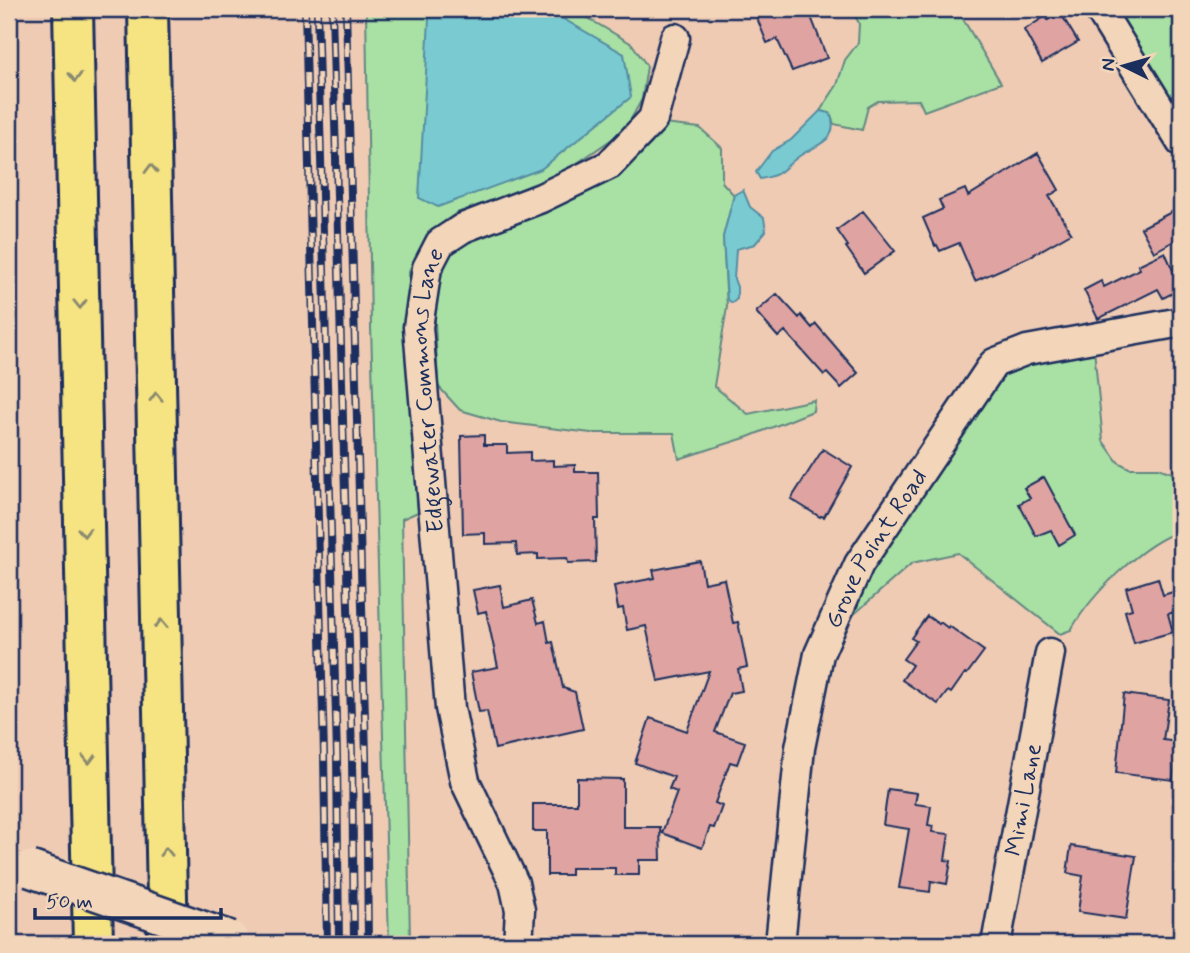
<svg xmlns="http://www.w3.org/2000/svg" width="1190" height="953" viewBox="0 0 1190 953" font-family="Mynerve,sans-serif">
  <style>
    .green { fill: #a9e0a4; stroke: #628881; stroke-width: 2 }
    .water { fill: #7acbd1; stroke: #548da3; stroke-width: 2 }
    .building { fill: #dfa4a2; stroke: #1b2f5e; stroke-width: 2 }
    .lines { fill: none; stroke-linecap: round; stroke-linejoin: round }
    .minor-casing { stroke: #1b2f5e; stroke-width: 33 }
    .motorway-casing { stroke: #1b2f5e; stroke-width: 44 }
    .minor { stroke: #f3d5b9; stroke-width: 28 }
    .motorway { stroke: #f6e381; stroke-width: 38 }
    .rail-casing { stroke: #1b2f5e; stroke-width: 8 }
    .rail { stroke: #f3d5b9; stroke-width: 5; stroke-dasharray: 16; stroke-linecap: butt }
    .tertiary-bridge-casing { stroke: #1b2f5e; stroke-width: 40; stroke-linecap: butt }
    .tertiary-bridge { stroke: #f3d5b9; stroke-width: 35 }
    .oneway { stroke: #888970 }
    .labels { text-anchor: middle; stroke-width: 7; stroke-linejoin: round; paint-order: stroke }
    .street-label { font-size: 24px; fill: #1b2f5e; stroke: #f3d5b9 }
  </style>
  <rect width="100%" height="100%" fill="#efcbb4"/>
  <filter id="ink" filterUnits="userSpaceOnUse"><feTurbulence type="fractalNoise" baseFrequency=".0143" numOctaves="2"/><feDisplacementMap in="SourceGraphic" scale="14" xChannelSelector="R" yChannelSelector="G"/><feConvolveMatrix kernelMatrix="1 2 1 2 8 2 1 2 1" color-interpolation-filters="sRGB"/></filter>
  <g filter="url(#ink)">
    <path class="green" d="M366,9H572L632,44L647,66L642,99L625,130L557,177L457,213L427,234L409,271L418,512L402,519L410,940L389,942L371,327Z
      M851,9H957L1001,83L924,111L919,100L878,101L868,107L862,130L834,124L830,113L820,111L837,85L845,60L858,43L859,23Z
      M1111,9H1181V124Z
      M663,124L700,128L722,148V182L734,195L723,237L727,307L714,386L748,414L814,400L813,411L748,437L679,459L674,433H591L501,422L460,410L438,386L434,299L439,271L451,250L469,239L563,203L600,183L651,144Z
      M1094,349L1103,441L1118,462L1129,468H1158L1181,476V531C1142,543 1091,595 1071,630L1060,634L958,553L912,563L842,625L874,559L1006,368Z"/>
    <path class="water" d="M428,9H546L624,54L631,97L541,169L438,207L419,198L429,19Z
      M820,111L830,113C841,142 816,144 798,157C780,170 785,174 760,179L756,172L772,151L791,140Z
      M743,190L750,207L764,218L766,231L755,244L736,249L734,279L737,287V299L732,303L727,299L723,237L734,195Z"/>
    <path class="building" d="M781,9H808L827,58L792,71L777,39L767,43L757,18Z
      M1060,12L1078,42L1042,63L1024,30L1046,16L1048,20Z
      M1038,153L1059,190L1049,196L1071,233L1029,257L975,281L959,243L940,251L937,245L935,246L923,218L943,209L939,200L965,189L968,196Z
      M1181,207V237L1154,252L1141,228Z
      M863,211L895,251L864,273L846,247L848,246L837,230Z
      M1165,252L1181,289L1163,298L1158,289L1098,319L1084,290L1101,281L1104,287L1140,269L1138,265Z
      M777,294L799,318L801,315L812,328L816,324L858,373L841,388L827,373L824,375L785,331L778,337L756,312Z
      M484,435V445H507V453L530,452V461L553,460V466L575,465V472H598L599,519H595L596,562L568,563L567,558L538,559V554L517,555L516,543L485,544V533L463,534L461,436Z
      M823,449L852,467L824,517L821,516L820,517L791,499Z
      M1044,477L1075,535L1059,545L1051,530L1036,536L1019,504L1030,498L1024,488Z
      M700,561L704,583L724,579L733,623L738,622L747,667L738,669L742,691L730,693L715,732L745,742L737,764L730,762L715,803L722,806L714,828L710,827L702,848L662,833L677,792L669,789L674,777L635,763L650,718L687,731L709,671L658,681L646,626L627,630L623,608L618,609L614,586L655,578L653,570Z
      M1158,578L1163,595L1176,591L1181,610L1168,614L1173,632L1134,643L1125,611L1132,609L1126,588Z
      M500,585L504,607L532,600L538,623L545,621L549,643L553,642L563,688L575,692L583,729L495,749L487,711L479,712L471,672L498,667L486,611L478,613L473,590Z
      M927,616L939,624L940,622L948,628L949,626L984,651L967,674L965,673L951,693L948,691L938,704L902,680L912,665L903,659L916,641L911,638Z
      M1124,694L1169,700L1163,740L1178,742L1173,780L1116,773Z
      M577,778L623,779V827H660L661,860H639V875H615V868H571V875H547V831H533V804H577Z
      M888,789L917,793L915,804L931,806L928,825L933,826L932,832L949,834L945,860L951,861L947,884L931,881L930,892L899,888L909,829L883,825Z
      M1071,846L1136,856L1126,919L1078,912L1083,876L1067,873Z"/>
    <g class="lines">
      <defs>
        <g id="minor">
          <path d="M1099,9L1181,142"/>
          <path id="s1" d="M518,944L520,910L514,883L465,781L450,708L418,327L427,268L440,243L463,228L541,198L609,165L653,119L675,38"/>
          <path id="s2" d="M780,944L800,748L819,654L859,564L994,363L1027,350L1181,322"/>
          <path id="s3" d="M996,944L1050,653"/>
        </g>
        <path id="motorway" d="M73,9L93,944
          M148,9L168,944"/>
      </defs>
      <use href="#minor" class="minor-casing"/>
      <use href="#motorway" class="motorway-casing"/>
      <use href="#minor" class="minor"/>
      <use href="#motorway" class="motorway"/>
      <defs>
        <path id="rail" d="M305,9L324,755L327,944
          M317,9L337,756L339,944
          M332,9L352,756L354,944
          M346,9L366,755L368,944"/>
      </defs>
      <use href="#rail" class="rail-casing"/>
      <use href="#rail" class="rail"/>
      <defs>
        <path id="tertiary-bridge" d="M30,869L230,939"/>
      </defs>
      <use href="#tertiary-bridge" class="tertiary-bridge-casing"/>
      <use href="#tertiary-bridge" class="tertiary-bridge"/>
    </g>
    <defs><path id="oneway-chevron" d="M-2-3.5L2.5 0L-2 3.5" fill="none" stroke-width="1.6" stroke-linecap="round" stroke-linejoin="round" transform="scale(1.75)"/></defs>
    <g class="oneway">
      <use href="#oneway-chevron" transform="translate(75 77) rotate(89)"/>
      <use href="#oneway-chevron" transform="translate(151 169) rotate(-91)"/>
      <use href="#oneway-chevron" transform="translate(80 304) rotate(89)"/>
      <use href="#oneway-chevron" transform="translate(156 397) rotate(-91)"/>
      <use href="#oneway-chevron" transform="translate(84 532) rotate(89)"/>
      <use href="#oneway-chevron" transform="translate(161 624) rotate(-91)"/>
      <use href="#oneway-chevron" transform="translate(89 759) rotate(89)"/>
      <use href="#oneway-chevron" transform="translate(166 852) rotate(-91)"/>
    </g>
  </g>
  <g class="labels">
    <g class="street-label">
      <text dy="8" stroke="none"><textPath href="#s1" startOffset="569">Edgewater Commons Lane</textPath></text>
      <text dy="8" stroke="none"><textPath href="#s2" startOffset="413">Grove Point Road</textPath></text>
      <text dy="8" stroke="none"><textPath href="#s3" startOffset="147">Mimi Lane</textPath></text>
    </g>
  </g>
  <rect width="1190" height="953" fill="none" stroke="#f3d5b9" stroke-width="35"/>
  <rect x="18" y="18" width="1155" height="918" fill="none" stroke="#1b2f5e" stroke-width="2.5" filter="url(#ink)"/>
  <g transform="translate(1124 66) rotate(275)" stroke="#f3d5b9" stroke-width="5" paint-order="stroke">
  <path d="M0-5L12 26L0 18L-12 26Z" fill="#1b2f5e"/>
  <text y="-10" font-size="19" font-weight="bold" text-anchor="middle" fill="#1b2f5e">N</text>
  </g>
  <path d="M35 908v10h186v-10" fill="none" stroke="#1b2f5e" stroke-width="3.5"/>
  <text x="46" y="908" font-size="21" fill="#1b2f5e" stroke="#f3d5b9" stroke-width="5" paint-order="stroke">50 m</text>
</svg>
